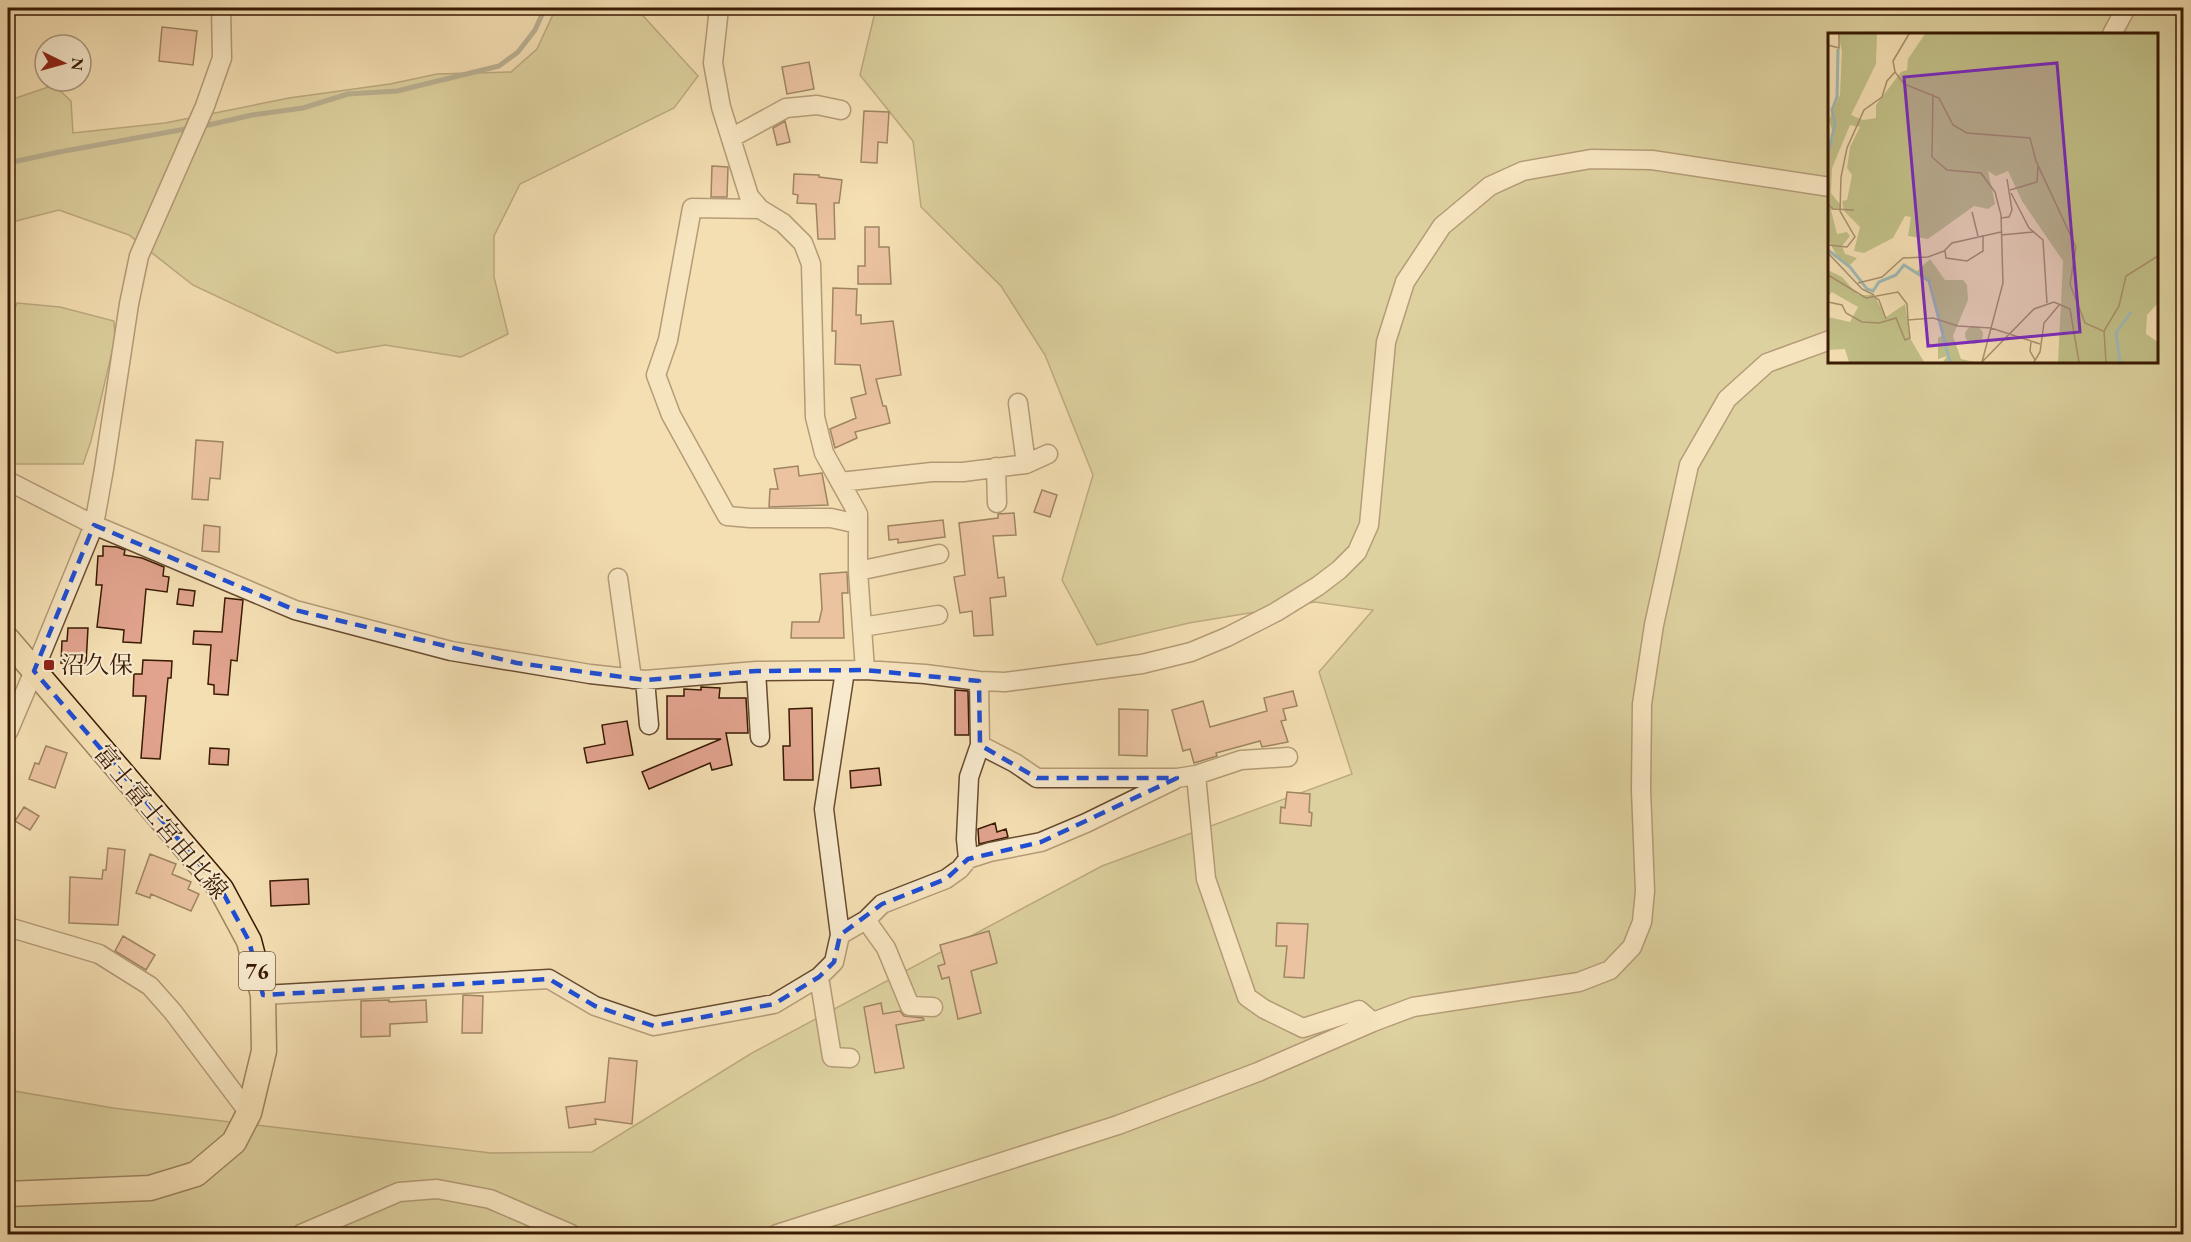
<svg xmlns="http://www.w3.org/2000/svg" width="2191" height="1242" viewBox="0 0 2191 1242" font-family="'EB Garamond','Noto Serif JP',serif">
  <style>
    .green { fill: #c2c088; stroke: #7e6d46; stroke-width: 1.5; fill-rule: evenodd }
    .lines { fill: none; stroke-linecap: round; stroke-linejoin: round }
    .stream { stroke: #767a6e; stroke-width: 5 }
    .building { fill: #e1a38d; stroke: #391a03; stroke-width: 1.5 }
    .minor-casing { stroke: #684b2f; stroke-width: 21 }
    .major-casing { stroke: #391a03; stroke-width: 27 }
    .minor { stroke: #f8eace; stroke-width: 18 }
    .major { stroke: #f4dfb3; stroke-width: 24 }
    .marked { fill: none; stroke: #1d4ed8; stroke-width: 4.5; stroke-dasharray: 12 8; stroke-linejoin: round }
    .poi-dot { fill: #8f2418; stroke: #f8eace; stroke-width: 2 }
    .labels { text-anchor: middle; stroke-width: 4.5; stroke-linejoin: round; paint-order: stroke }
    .shield { fill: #f8eace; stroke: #725840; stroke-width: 1.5 }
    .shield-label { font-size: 22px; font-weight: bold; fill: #391a03 }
    .poi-label { font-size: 24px; fill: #391a03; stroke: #f8eace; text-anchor: start }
    .street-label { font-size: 24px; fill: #391a03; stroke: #f8eace }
    .inset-river { fill: none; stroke: #9fbab6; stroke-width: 3 }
    .inset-road { fill: none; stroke: #a9906d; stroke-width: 1.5 }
    .view { fill: #7b2cbf; fill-opacity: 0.15; stroke: #7b2cbf; stroke-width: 3 }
    .inset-edge { fill: none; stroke: #391a03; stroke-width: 3 }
  </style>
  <rect width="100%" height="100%" fill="#f4dfb3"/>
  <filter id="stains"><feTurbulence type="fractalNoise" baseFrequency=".00333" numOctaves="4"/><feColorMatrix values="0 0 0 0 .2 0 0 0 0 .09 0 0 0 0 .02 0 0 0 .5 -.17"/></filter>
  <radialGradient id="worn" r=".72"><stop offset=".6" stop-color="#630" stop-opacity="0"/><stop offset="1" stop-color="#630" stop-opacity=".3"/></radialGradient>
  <path class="green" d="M556,8H636L698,76L674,108L520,184L494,236V277L508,334L461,357L385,345L337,353L193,285L129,235L59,210L8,223V96L16,98L54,85L71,101L73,133L165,123L289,98L390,84L437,74L511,72L537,49Z
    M876,8H2183V1234H8V1090L113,1108L491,1153L592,1152L752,1053L1102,866L1352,774L1319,672L1373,610L1315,602L1189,623L1097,645L1062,580L1093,475L1045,355L1001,286L921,207L913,141L860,75ZM1830,34H2156V362H1830Z
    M17,303L60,307L114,321L115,339L91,441L83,464H8V327Z"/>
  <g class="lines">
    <path class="stream" d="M200,127L252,115L303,108L348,94L397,91L499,66L518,52L535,30L545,8
      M8,163L59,152L191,128"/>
  </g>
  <path class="building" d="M162,27L197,31L193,65L159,61Z
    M809,62L814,89L787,94L782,67Z
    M864,111L889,112L887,143L878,142L877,163L861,162Z
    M785,121L790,142L777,145L773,128Z
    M712,166L728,167L727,197H711Z
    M794,174L819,175V177L842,180L839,203H834L835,239H818L816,204L797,203L798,195L793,194Z
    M865,227H879V247H889L891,284H858V266H865Z
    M833,288L857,289L856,315H861V324L893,321L901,375L876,379L883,406H886L890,423L855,432L857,438L835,448L830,429L856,418L851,398L866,394L860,365L835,364L836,331H832Z
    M196,440L223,442L220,479L210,478L208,500L192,499Z
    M798,466L799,476L822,473L828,505L769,507L770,489H778L774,469Z
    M1042,490L1057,495L1050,517L1034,512Z
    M1014,513L1016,535L993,536L998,578L1004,577L1006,596L990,598L993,635L974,636L972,611L960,613L954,577L965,575L959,523L998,518V514Z
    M943,520L945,537L898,543V539L889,540L888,526Z
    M204,525L220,527L219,552L202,551Z
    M103,546L117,547L125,550L124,555L142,558L164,567L163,576L169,577L167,592L146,589L141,643L123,642L124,630L97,627L102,585H96L98,556H103Z
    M847,572L848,593H842L844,638H791L792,622H819L822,609L820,574Z
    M179,589L195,591L193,606L177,604Z
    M225,598L243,600L237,661L231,660L228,695L214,694V685L208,684L211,645L193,644L194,631L222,632Z
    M68,628H88L86,664L61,663L62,641H67Z
    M143,660L172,661L171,678H168L160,759L141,758L146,696H133L134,674H142Z
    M701,687L720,688L719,698H746L748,733H726L732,765L712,770L710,763L649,789L642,772L721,739H667V696H684V689L701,690Z
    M955,690L968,691L969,735H955Z
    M1293,691L1297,706L1283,709L1286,720L1281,721L1288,742L1262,747L1260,741L1216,753L1217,756L1194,763L1190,749L1183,751L1172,710L1203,701L1210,727L1267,711L1264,698Z
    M812,708L813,780H784L783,746H790L789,709Z
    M1119,709L1148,710L1147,756L1119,755Z
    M627,721L633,755L587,763L584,748L605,744L602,725Z
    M46,746L67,753L55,788L29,779L35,763L39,764Z
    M210,748L229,749L228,765L209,764Z
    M879,768L881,785L851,788L850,771Z
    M1287,792L1310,794L1309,812L1312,813L1311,826L1280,823L1281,807L1285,808Z
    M24,807L39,816L30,830L15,821Z
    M995,823L997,832L1006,829L1008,837L979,844L978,829Z
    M108,848L125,850L118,925L69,923L70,877L102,879L103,870H106Z
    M150,854L176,864L172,874L191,882L188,889L199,894L191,911L151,894L150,898L136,893Z
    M308,879L309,904L271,906L270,881Z
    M1277,923L1308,924L1304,978L1284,977L1287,946H1276Z
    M989,931L997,963L971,971L981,1013L958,1019L949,977L942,979L938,966L945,964L940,945Z
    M123,936L155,955L146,970L115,951Z
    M463,995L483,996L482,1033H462Z
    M389,1000V1002L426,1000L427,1022L390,1024V1036L361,1037V1001Z
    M881,1003L883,1014L900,1011L904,1016L923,1018L924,1020L896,1025L904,1068L875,1073L864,1007Z
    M609,1058L637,1061L632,1124L595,1119L596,1124L569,1128L566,1107L605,1102Z"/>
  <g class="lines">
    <defs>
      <path id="minor" d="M719,8L713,63L721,107L749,196L760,209L783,223L803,243L811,264L815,417L824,453L858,514V571L865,670
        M2112,34L2126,8
        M731,138L786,108L817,105L841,110
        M760,209L692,208L668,340L656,375L671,415L727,516L750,518H831L858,524
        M1018,403L1026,464
        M996,467L997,503
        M8,481L94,525L295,610L451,651L590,674L645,680L756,671L865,670L925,674L979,681L1005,682L1142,664L1191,652L1227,637L1276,612L1318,586L1339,570L1357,552L1369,525L1386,342L1405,282L1442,226L1490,186L1523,171L1591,159L1652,160L1830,187
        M840,482L932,472H963L1026,464L1048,454
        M858,571L939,554
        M618,578L632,679
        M862,627L938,615
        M756,671L760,737
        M645,680L649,725
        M979,681L980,745L1015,763L1037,778H1177L1196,775L1241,760L1288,757
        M8,732L34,671L94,525L104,469L129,304L139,256L205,106L222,58L221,8
        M1196,775L1206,879L1247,997L1264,1009L1303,1028L1359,1010L1373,1022
        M968,859L966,839L969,777L980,745
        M866,920L886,948L910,1006L933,1007
        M8,927L99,954L150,986L173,1012L249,1113
        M840,935L866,920L882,904L946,879L960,869L968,859L990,852L1041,842L1086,823L1174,780
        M819,977L832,1057L850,1058
        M263,995L549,979L595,1006L654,1026L774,1004L819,977L834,962L840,935L824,809L845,671
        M301,1234L399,1192L437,1189L490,1199L571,1234
        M777,1234L1118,1125L1258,1072L1373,1022L1413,1007L1579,982L1610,970L1632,947L1642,922L1645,891L1641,790L1642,704L1654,625L1689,465L1727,399L1767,363L1830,340"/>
      <path id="major" d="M8,640L221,889L249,941L263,995L264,1051L249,1113L234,1142L196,1174L150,1188L8,1194"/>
    </defs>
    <use href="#minor" class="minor-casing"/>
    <use href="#major" class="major-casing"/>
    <use href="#minor" class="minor"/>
    <use href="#major" class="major"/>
  </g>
  <path d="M0 0H2191V1242H0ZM94,525L295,610L517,663L645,680L756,671L865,670L979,681L980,745L1037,778H1177L1041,842L968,859L946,879L882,904L840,935L834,962L819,977L774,1004L654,1026L595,1006L549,979L263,995L249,941L221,889L34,671Z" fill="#f4dfb3" fill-opacity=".55" fill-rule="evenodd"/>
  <path class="marked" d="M94,525L295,610L517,663L645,680L756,671L865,670L979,681L980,745L1037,778H1177L1041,842L968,859L946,879L882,904L840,935L834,962L819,977L774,1004L654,1026L595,1006L549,979L263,995L249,941L221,889L34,671Z"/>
  <rect class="poi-dot" x="43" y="659" width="12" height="12" rx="3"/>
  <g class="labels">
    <rect class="shield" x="239" y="952" width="36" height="38" rx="4.5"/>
    <g class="shield-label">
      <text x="257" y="979">76</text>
    </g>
    <g class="poi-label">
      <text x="61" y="673">沼久保</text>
    </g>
    <g class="street-label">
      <text transform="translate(161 822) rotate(50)" y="8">富士富士宮由比線</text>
    </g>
  </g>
  <g transform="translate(1828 33)">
    <rect width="330" height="330" fill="#f4dfb3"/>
    <path d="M10,1H49L48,31L23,82L35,87L48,85V72L73,39L79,37L80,26L97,1H330V270L319,282L318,301L330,309V329H230L235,228L194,168L180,138L168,143L160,138L167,171L160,176L146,173L100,206L80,203L83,184L77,183L65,205L36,220L26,218L32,194L16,178L14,168L19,167L24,142L19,135L22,114L32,94L22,92L4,135L3,160L14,174L3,177L9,201L19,199L22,203L14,213L17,221L29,225L22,232L12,228L0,207V119L6,103L1,87L12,62L14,18ZM102,226L117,247H135L139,252L140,267L125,303L133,326L146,329H115L119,323L110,326V305L115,302L103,249L87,240ZM0,237L14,244L30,262H46L58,284L77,271L82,305L96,329H21L17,316L0,317V284L22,289L30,274L4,259L0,263ZM137 302a9 9 0 1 1 18 0a9 9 0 1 1-18 0Z" fill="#c2c088"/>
    <path class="inset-river" d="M0,120L7,91L4,77L9,64L10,16M0,217L22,234L39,256L45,258L51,249L68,242L76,232L101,248L122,329M292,329L288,300L303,279"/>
    <path class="inset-road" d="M81,1L65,28L67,39L76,51L111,65L125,92L139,100L202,105L208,128L248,214L242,251L257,290L275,298M0,12L11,15V1M105,61L104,124L119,137L153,140L167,159L173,182L175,250L154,329M182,157L209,149L210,133M183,160L201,195L215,207L219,270M0,171L5,176L26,177M144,179L150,203M173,185L181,184L184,177L179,146M173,202L205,199M0,212L19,214L27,204L12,178L13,144L19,115L36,77L54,64L59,48L67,39M117,218L118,225L139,228L155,218V202M0,220L34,256L46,262M0,242L38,265L70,259L79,271L80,287L105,285L130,293L163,295L212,311M30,250L54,244L75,225L100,224L116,218L124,210L173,199M45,263L51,267L58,286M0,269L14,272L18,280L34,289L51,290L68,285L77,307L82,305L80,287M203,309L202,318L207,327M154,329L206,276L226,269L242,276L251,329M206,329L212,319L216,290L232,271M278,329L276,298L291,273L298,243L330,223"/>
    <path class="view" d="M229,30L252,299L100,313L76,44Z"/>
    <rect width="330" height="330" class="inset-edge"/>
  </g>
  <rect width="2191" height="1242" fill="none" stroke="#f4dfb3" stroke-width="30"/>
  <rect x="9" y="9" width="2173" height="1224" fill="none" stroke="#391a03" stroke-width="3"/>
  <rect x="15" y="15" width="2161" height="1212" fill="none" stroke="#391a03" stroke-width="1.5"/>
  <g transform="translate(63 63) rotate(95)"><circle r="28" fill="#f8eace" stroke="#ac977d" stroke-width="1.5"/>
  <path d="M0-4.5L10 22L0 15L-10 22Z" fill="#8f2418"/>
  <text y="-9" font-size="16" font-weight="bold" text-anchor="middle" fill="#391a03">N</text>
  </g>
  <rect width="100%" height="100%" filter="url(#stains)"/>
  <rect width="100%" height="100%" fill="url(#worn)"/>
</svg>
